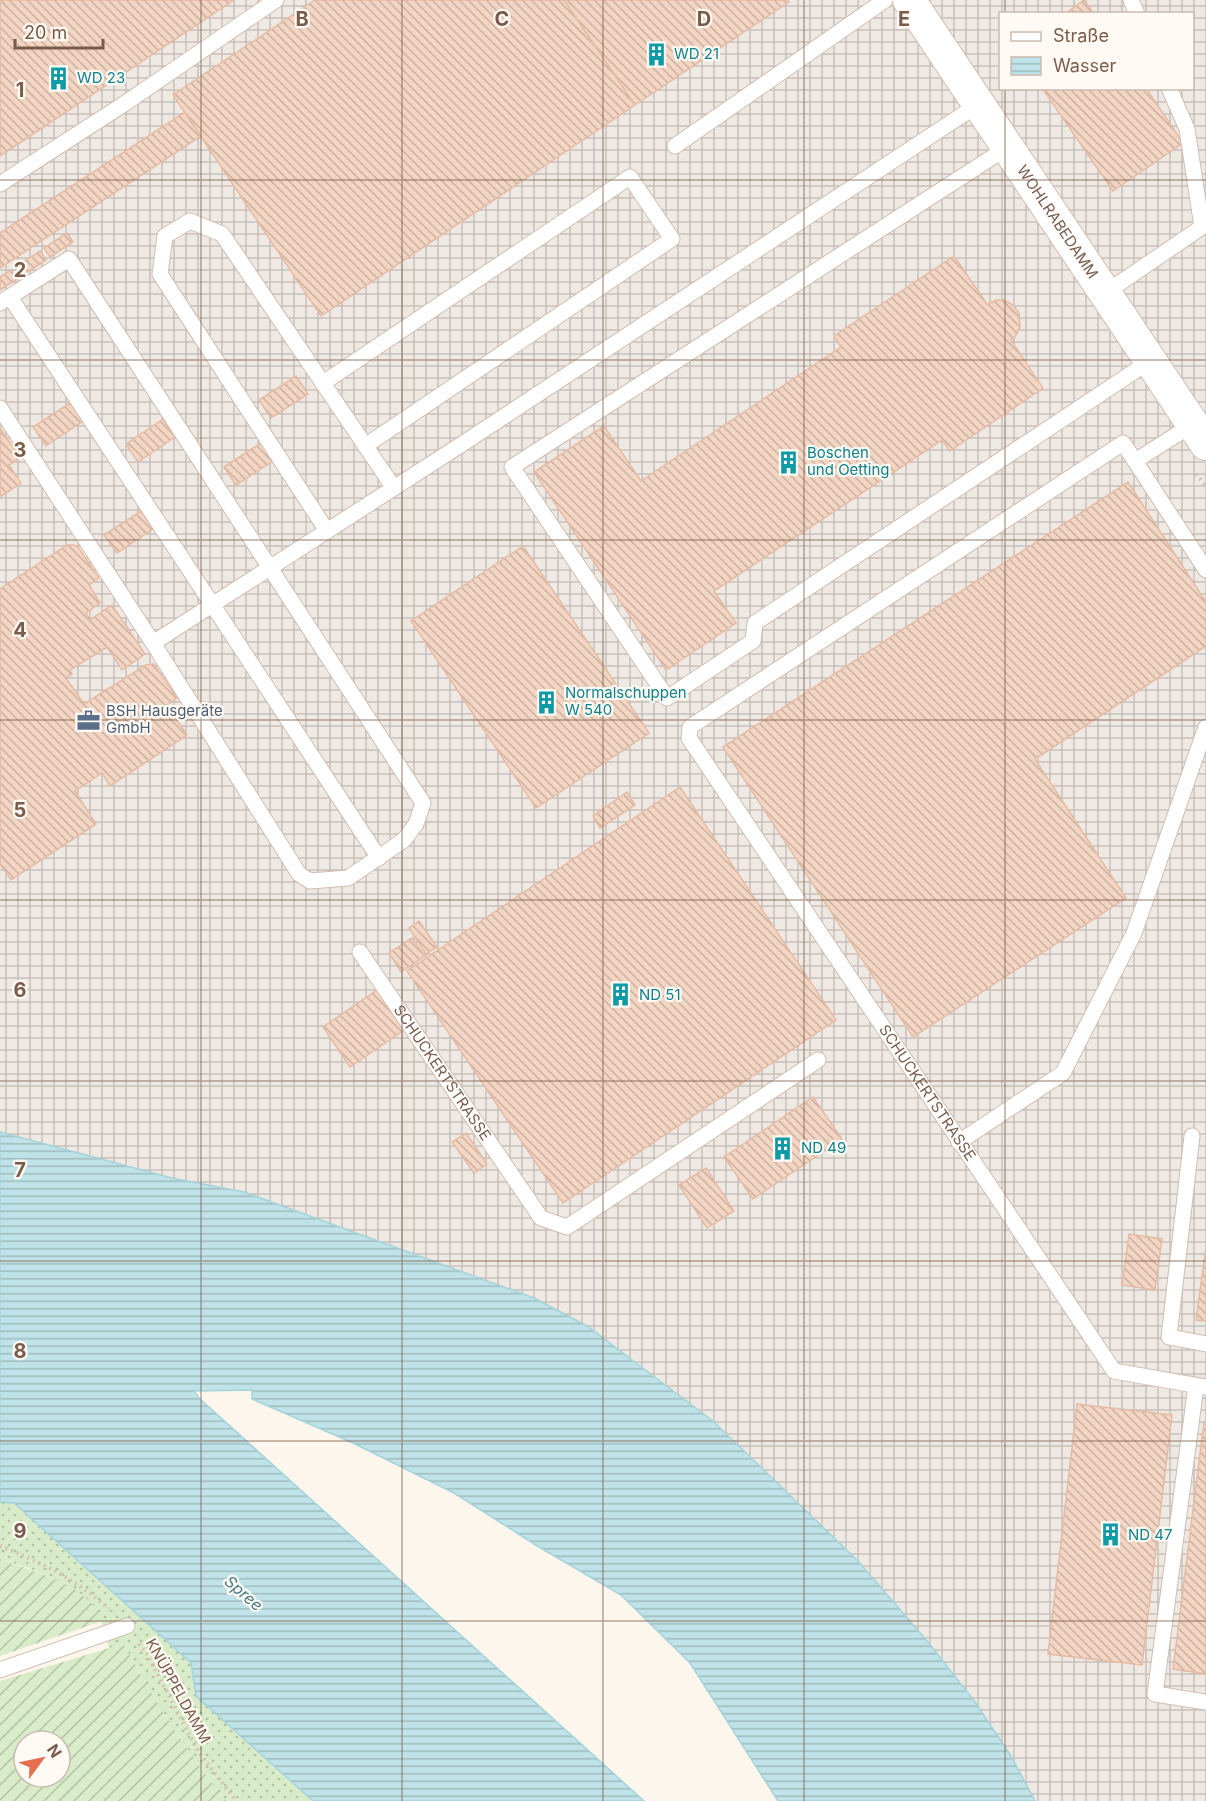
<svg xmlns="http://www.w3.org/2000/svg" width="1206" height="1801" viewBox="0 0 1206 1801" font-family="Inter,sans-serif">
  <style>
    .industrial { fill: url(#industrial-grid); fill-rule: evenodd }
    .grass { fill: url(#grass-dots) }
    .garden { fill: url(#garden-furrows); fill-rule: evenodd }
    .water { fill: url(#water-rules); stroke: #a5d3da; stroke-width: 1.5 }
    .building { fill: url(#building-back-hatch); stroke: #e6bba3; stroke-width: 1.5 }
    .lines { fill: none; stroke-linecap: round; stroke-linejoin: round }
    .service-casing { stroke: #d1beb0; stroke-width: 17 }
    .minor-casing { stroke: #d1beb0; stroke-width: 34 }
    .path { stroke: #d9b8a5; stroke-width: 4; stroke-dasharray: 1.5 4.5; stroke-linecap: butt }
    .service { stroke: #fff; stroke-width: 15 }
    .minor { stroke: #fff; stroke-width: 32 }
    .grid { fill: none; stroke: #7a5c4d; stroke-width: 1.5; stroke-opacity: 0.55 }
    .labels { text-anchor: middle; stroke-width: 4.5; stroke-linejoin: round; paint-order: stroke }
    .culture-label { font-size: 15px; fill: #0d838f; stroke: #fffaf3; text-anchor: start }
    .street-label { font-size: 15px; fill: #7a5c4d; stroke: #fffaf3 }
    .service-label { font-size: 15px; fill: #4e5e75; stroke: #fffaf3; text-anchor: start }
    .water-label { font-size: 16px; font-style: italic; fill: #437c86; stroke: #fffaf3 }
    .grid-label { font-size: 20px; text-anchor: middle; font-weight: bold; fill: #7a5c4d; stroke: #fffaf3; stroke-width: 4.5; stroke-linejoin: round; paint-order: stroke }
  </style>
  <defs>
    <pattern id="industrial-grid" width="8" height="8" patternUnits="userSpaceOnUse" patternTransform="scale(1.5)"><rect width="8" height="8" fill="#efe9e4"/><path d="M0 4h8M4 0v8" fill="none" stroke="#c7c0bb"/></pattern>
    <pattern id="grass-dots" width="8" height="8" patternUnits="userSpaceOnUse" patternTransform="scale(1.5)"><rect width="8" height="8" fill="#d8ecc9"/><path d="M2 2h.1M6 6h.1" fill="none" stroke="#b4c2a5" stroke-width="1.8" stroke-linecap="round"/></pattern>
    <pattern id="garden-furrows" width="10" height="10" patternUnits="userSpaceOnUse" patternTransform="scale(1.5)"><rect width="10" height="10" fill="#d8ecc9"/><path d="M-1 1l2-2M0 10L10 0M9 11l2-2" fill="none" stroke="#b4c2a5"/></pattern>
    <pattern id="water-rules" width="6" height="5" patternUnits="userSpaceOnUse" patternTransform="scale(1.5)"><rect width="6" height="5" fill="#bfe3e8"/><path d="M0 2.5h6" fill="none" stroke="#a0bbbe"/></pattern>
    <pattern id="building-back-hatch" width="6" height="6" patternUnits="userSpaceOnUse" patternTransform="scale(1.5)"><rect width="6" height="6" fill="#f3d5c3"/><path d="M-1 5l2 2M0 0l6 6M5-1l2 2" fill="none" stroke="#cab0a1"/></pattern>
  </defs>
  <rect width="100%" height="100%" fill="#fdf6ec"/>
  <path class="industrial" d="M0,0H1206V1801H1035L1011,1756L975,1702L928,1642L858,1561L713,1421L632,1359L534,1298L244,1192L172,1178L0,1132ZM1000,14H1192V88H1000Z"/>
  <path class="grass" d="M0,1502L13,1503L191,1663L197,1696L313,1801H226C187,1752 154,1700 124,1645L109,1648L100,1617L63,1583L31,1569L0,1559Z"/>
  <path class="garden" d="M0,1559C30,1571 92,1585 102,1621L0,1656Z
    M124,1645C154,1700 187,1752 226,1801H0V1681L109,1648ZM24,1741H60V1777H24Z"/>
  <path class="water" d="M0,1132L172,1178L244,1192L534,1298L587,1326L713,1421L858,1561L928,1642L975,1702L1011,1756L1035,1801H778L690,1663L621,1595L539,1547L454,1493L353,1443L252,1399V1390L194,1391L199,1398L644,1801H313L196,1696L191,1663L14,1503L0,1502Z"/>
  <path class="building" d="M0,0H234L0,156Z
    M315,0H564L635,105L321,316L173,95Z
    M564,0H787L789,2L635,105Z
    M1084,0L1094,14H1065Z
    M1042,88H1146L1183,143L1113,191Z
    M185,112L201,136L0,268V233Z
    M67,233L73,242L50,257L44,248Z
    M40,251L46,260L23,275L17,266Z
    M954,256L987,304L997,300H1004L1013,305L1019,313L1020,327L1015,337L1011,340L1043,388L950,451L942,440L714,591L736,623L666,670L534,472L604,426L641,481L841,347L834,336Z
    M11,270L17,279L0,290V277Z
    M296,376L308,394L271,418L259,400Z
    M70,403L83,421L46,446L33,427Z
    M163,419L175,437L138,462L126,444Z
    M0,428L20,458L9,465L21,483L0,497Z
    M261,443L273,461L236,485L224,467Z
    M1128,482L1206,602V646L1035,759L1126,898L913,1037L723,747Z
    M141,511L153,529L117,553L104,535Z
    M67,545H74L78,547L99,578L89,585L100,603L86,613L90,620L112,605L145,654L122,670L107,647L70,670L72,674L66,678L84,704L146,665L154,664L177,698L167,705L187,735L110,786L102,773L75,791L96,824L11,880L0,864V589Z
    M523,546L649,733L536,808L411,621Z
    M680,787L836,1020L563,1203L407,971Z
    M627,792L635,805L600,828L593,816Z
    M419,921L437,947L426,954L409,928Z
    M412,938L425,956L401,972L389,953Z
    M377,990L404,1030L350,1067L323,1027Z
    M813,1097L842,1139L753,1199L724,1157Z
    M466,1133L487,1164L474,1173L452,1142Z
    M706,1168L734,1211L707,1228L679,1185Z
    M1129,1234L1162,1239L1155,1290L1122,1285Z
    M1206,1247V1321L1196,1320Z
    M1077,1404L1172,1415L1142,1665L1048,1654Z
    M1204,1422H1206V1674L1173,1669Z"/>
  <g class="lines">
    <defs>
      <g id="service">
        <path d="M1131,0L1137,14"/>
        <path d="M675,146L885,0"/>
        <path d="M1008,147L512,467L667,698L753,641L755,623L1150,361"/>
        <path d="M0,184L124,104L276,0"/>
        <path d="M1105,293L1202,227L1187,129L1169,88"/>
        <path d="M10,297L379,858"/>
        <path d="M0,303L69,259L423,803L416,824L404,840L348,878L310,881L299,874L153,643L0,408"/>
        <path d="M323,383L630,177L672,239L365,446"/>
        <path d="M1192,425L1135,461L1206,570"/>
        <path id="s1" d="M1135,461L1123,443L690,727L689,738L1114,1371L1206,1387"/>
        <path d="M327,531L160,274L165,236L190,221L222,234L394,488"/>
        <path d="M153,643L459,446L979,104"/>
        <path id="s2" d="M360,952L541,1218L567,1227L818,1060"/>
        <path d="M1192,1136L1169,1337L1206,1344"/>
        <path d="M959,1142L1063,1073L1134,933L1206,727"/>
        <path d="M1196,1386L1155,1694L1206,1702"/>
        <path d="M0,1670L127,1626"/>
      </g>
      <g id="minor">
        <path id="s3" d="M909,0L1206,444"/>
      </g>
    </defs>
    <use href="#service" class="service-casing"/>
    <use href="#minor" class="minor-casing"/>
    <path class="path" d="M1196,474L1206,486
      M0,1546C40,1562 76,1579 109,1609
      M139,1644L147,1654L198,1751L236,1801"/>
    <use href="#service" class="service"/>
    <use href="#minor" class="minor"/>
  </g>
  <path class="grid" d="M201,0V1801M402,0V1801M603,0V1801M804,0V1801M1005,0V14M1005,88V1801M0,180H1206M0,360H1206M0,540H1206M0,720H1206M0,900H1206M0,1081H1206M0,1261H1206M0,1441H1206M0,1621H1206"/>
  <defs>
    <symbol id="building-bare" viewBox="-9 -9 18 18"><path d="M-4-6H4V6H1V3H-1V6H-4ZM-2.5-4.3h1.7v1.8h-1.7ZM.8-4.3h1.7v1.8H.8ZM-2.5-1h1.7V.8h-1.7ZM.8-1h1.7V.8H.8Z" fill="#0f9aa8" stroke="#fffaf3" stroke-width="2.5" paint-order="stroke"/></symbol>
    <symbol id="office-bare" viewBox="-9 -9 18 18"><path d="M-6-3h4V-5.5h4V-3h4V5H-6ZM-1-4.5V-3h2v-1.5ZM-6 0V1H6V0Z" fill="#5c6f8a" stroke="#fffaf3" stroke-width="2.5" paint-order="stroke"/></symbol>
  </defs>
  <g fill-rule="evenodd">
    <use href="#building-bare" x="640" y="38" width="33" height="33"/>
    <use href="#building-bare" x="42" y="62" width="33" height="33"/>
    <use href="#building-bare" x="772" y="446" width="33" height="33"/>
    <use href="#building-bare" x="530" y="686" width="33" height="33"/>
    <use href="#office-bare" x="72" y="704" width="33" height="33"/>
    <use href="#building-bare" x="604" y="978" width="33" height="33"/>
    <use href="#building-bare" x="766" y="1132" width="33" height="33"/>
    <use href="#building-bare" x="1094" y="1518" width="33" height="33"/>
  </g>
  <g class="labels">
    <g class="culture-label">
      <text x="674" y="59">WD 21</text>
      <text x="77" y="83">WD 23</text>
      <text x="807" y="458">Boschen<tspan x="807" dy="17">und Oetting</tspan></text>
      <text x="565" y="698">Normalschuppen<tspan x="565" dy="17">W 540</tspan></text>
      <text x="639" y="1000">ND 51</text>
      <text x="801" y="1153">ND 49</text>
      <text x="1128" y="1540">ND 47</text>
    </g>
    <g class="street-label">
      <text dy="5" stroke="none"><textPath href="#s3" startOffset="267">WOHLRABEDAMM</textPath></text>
      <text dy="5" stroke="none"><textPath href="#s2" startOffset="146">SCHUCKERTSTRASSE</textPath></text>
      <text dy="5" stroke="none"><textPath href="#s1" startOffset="978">SCHUCKERTSTRASSE</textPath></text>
      <text transform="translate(178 1691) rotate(61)" y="5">KNÜPPELDAMM</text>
    </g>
    <g class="service-label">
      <text x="106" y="716">BSH Hausgeräte<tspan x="106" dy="17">GmbH</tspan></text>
    </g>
    <g class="water-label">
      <text transform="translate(244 1593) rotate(41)" y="6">Spree</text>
    </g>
  </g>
  <g class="grid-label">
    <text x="302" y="26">B</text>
    <text x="502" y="26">C</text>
    <text x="704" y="26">D</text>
    <text x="904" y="26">E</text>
    <text x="20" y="97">1</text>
    <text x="20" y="277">2</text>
    <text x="20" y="457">3</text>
    <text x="20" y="637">4</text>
    <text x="20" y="817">5</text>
    <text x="20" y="997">6</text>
    <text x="20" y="1177">7</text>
    <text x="20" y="1358">8</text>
    <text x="20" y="1538">9</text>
  </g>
  <rect x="999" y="12" width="195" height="78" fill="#fffaf3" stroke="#cabbb1" stroke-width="1.5"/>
  <rect x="1011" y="32" width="30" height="9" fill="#ffffff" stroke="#cabbb1" stroke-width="1.5"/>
  <text x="1053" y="42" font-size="18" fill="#7a5c4d">Straße</text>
  <rect x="1011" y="57" width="30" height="18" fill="url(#water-rules)" stroke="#cabbb1" stroke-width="1.5"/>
  <text x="1053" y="72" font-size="18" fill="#7a5c4d">Wasser</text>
  <g transform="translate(42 1759) rotate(57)"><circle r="28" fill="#fffaf3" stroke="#cabbb1" stroke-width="1.5"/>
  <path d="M0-4.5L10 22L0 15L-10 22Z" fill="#e76f51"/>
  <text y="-9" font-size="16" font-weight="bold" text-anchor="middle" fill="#7a5c4d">N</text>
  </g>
  <path d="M15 39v9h88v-9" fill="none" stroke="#7a5c4d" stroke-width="3"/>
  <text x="24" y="39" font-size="18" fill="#7a5c4d" stroke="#fffaf3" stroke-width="4.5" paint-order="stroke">20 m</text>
</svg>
